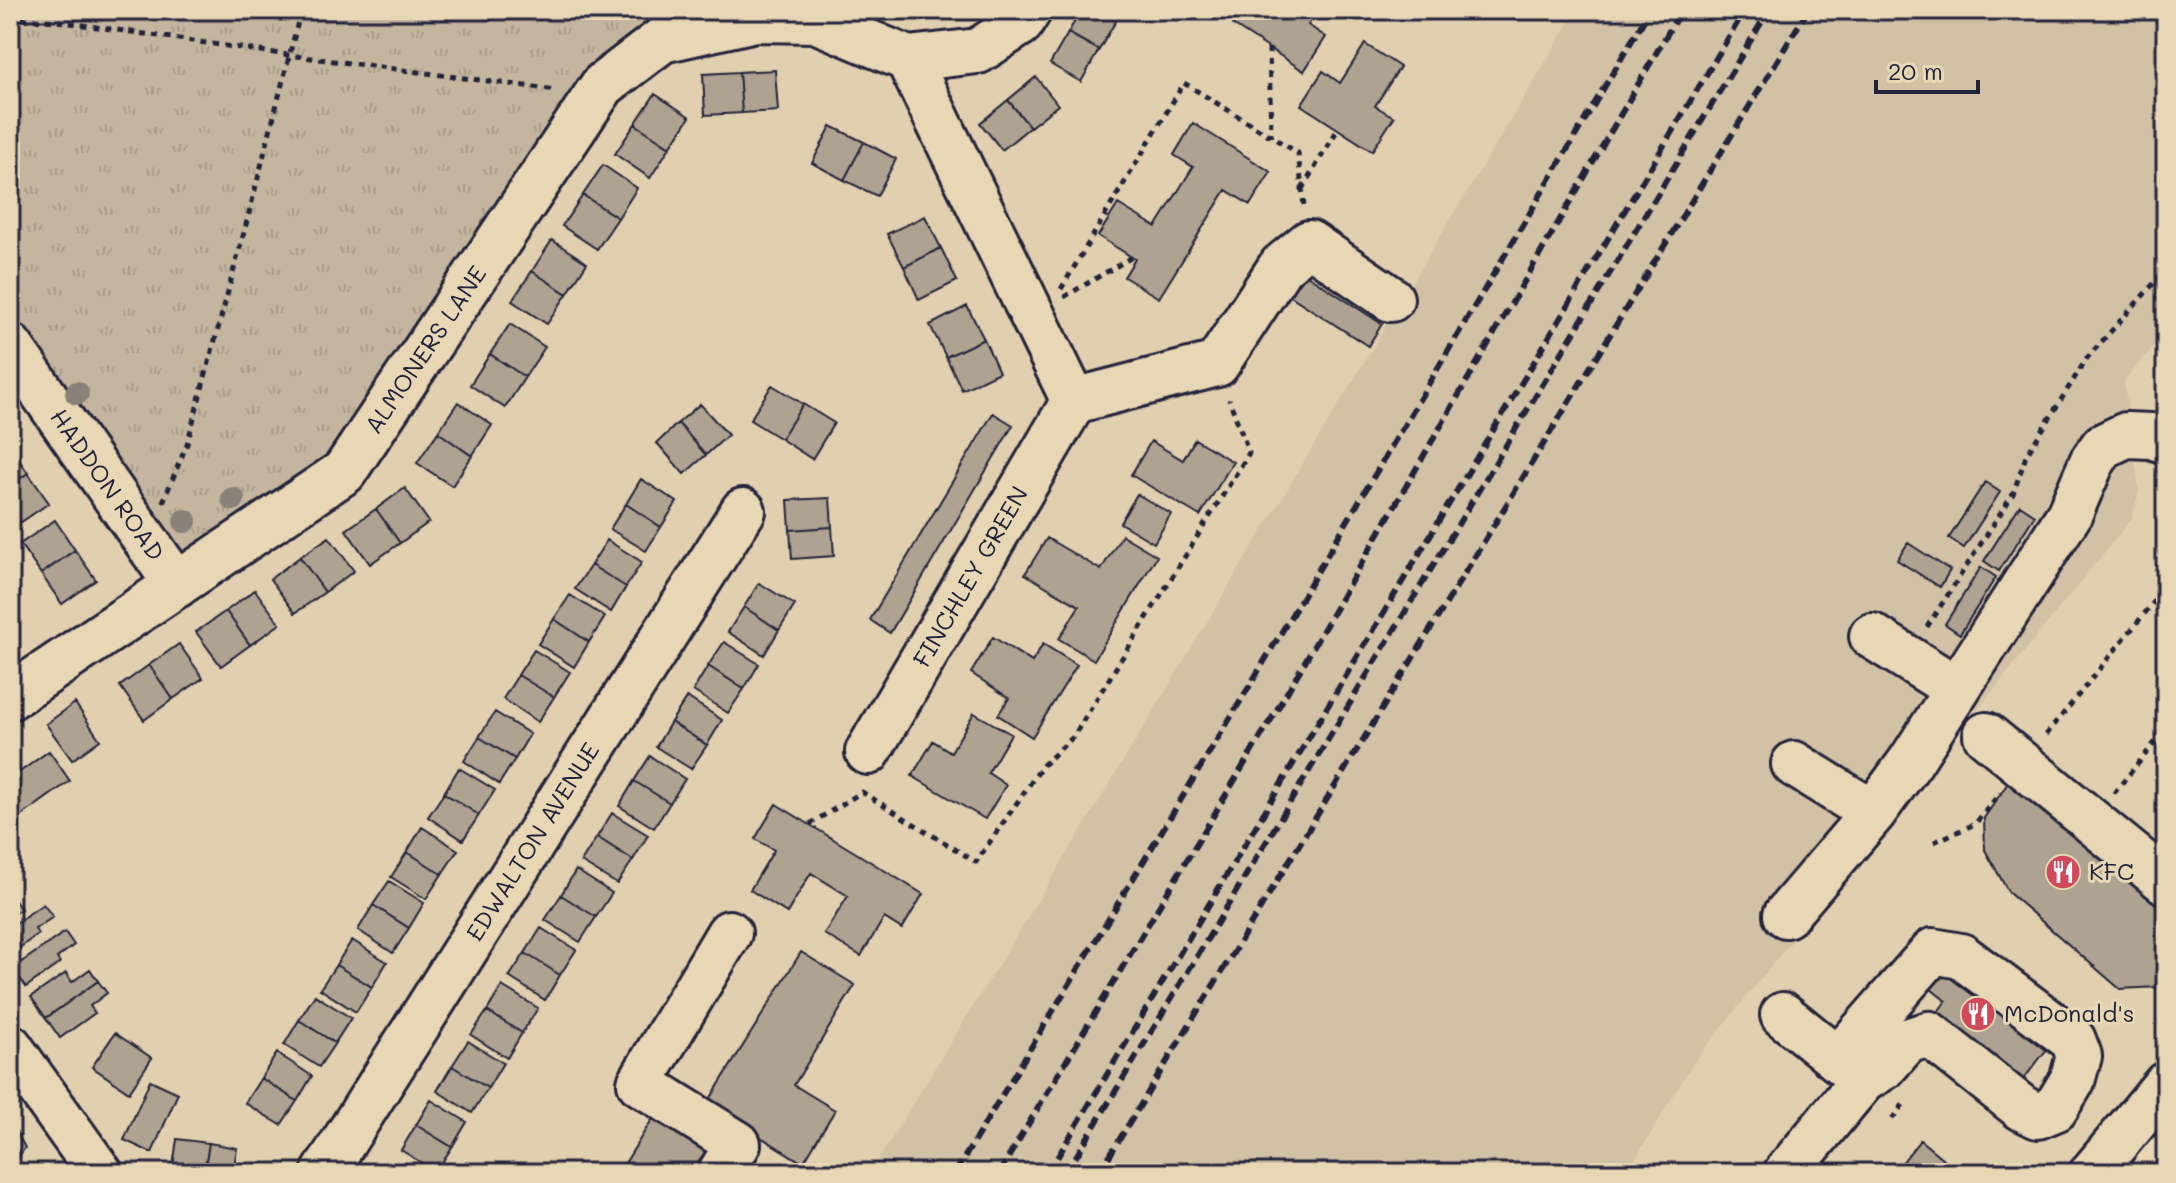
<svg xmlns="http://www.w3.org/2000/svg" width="2176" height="1183" viewBox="0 0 2176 1183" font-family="Mali,sans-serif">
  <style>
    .built { fill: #d1c2a6 }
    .park { fill: url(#park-tufts); stroke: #736c6c; stroke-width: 2 }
    .building { fill: #aea291; stroke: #22223b; stroke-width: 2 }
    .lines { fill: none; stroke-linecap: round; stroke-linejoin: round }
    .minor-casing { stroke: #22223b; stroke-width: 50 }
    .major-casing { stroke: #22223b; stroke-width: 50 }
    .path { stroke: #22223b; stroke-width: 5; stroke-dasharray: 6 6; stroke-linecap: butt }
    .minor { stroke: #e8d7b4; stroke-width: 44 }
    .major { stroke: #e8d7b4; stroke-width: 44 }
    .rail { stroke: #22223b; stroke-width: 6; stroke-dasharray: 12 6; stroke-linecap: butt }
    .tree { fill: #89817a }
    .labels { text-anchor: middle; stroke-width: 6; stroke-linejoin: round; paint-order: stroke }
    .street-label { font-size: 24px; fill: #22223b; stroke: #e8d7b4 }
    .poi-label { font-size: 24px; fill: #22223b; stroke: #e8d7b4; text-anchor: start }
  </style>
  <defs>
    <pattern id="park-tufts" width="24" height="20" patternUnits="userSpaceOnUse" patternTransform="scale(2)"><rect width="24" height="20" fill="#c4b69e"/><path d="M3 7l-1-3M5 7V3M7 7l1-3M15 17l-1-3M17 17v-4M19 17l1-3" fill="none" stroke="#a89c89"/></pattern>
  </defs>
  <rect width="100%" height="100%" fill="#e0d0af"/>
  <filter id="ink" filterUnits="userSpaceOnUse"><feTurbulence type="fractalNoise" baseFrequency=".0125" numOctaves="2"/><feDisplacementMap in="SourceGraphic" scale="16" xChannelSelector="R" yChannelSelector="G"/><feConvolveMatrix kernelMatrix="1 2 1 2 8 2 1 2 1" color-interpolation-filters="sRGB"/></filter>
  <g filter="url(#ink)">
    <path class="built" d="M1577,10H2166V332L2124,381L2139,491L2132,518L1693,1063L1627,1173H870L1073,844Z"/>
    <path class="park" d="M10,10H683L658,25L329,458L180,557L10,317Z"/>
    <path class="building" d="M1081,10H1101L1117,19L1099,50L1068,33Z
      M1242,10H1318L1308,25L1326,37L1304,71L1233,25Z
      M1068,33L1099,50L1081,82L1050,64Z
      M1365,44L1400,67L1375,106L1394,117L1372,151L1301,105L1323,71L1340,83Z
      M775,70L778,111L742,113L739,72Z
      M739,72L742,113L705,115L703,74Z
      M1036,77L1058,105L1030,127L1008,100Z
      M655,94L690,117L670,147L635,124Z
      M1008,100L1030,127L1002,150L980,123Z
      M1193,123L1271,172L1250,205L1226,190L1159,298L1124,277L1135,259L1098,236L1118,204L1156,227L1193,167L1174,155Z
      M635,124L670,147L650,178L615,154Z
      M831,126L864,142L844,180L812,163Z
      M864,142L896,159L877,196L844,180Z
      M603,165L637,188L618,218L583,195Z
      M583,195L618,218L597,249L562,226Z
      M925,216L941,248L904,267L887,234Z
      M552,240L587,263L567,294L532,271Z
      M941,248L957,281L919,300L904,267Z
      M532,271L567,294L547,324L512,301Z
      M1304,273L1382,324L1368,346L1289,295Z
      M967,306L984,339L946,357L930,325Z
      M510,324L545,347L525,377L490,354Z
      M984,339L999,372L962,390L946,357Z
      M490,354L525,377L505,408L470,385Z
      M772,385L803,404L781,439L750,420Z
      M458,402L492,425L472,456L438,432Z
      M700,404L728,435L706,455L678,423Z
      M803,404L834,423L812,459L781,439Z
      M993,413L1013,425L890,633L870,620Z
      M678,423L706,455L684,474L657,443Z
      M438,432L472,456L452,486L417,463Z
      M1195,439L1233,462L1200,516L1131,475L1151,441L1183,460Z
      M10,447L28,473L10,486Z
      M28,473L49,503L14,527L10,521V486Z
      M641,479L677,502L661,527L626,504Z
      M1985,482L2000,492L1964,548L1949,538Z
      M405,488L429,522L400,543L376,509Z
      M1137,494L1171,514L1154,543L1120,523Z
      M830,498L832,527L790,530L788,500Z
      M626,504L661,527L646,551L610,529Z
      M2020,505L2035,515L1999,571L1984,561Z
      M376,509L400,543L370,564L346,530Z
      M55,520L75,550L41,574L20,544Z
      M832,527L834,556L792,559L790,530Z
      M1122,535L1157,556L1094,660L1059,639L1079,606L1025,574L1047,538L1101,570Z
      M329,537L354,571L325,592L300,557Z
      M607,540L642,562L626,587L591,565Z
      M1908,543L1950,570L1940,587L1897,560Z
      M75,550L96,580L62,604L41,574Z
      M300,557L325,592L295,613L270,579Z
      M591,565L626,587L611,612L575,589Z
      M1981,567L1996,577L1960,634L1945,624Z
      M759,583L795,605L779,630L744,607Z
      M255,590L280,624L250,645L226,611Z
      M570,595L605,617L589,642L554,619Z
      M744,607L779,630L764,655L728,632Z
      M226,611L250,645L221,666L196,632Z
      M554,619L589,642L574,667L538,644Z
      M993,637L1032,662L1043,644L1077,665L1032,737L998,715L1009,698L971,673Z
      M724,642L759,664L744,689L708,666Z
      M179,644L203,678L173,699L149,665Z
      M534,650L570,672L554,697L518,675Z
      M149,665L173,699L144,720L120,686Z
      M708,666L744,689L728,713L693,691Z
      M518,675L554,697L538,722L503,699Z
      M687,697L722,720L707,745L671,722Z
      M75,703L100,740L72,760L46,724Z
      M495,712L530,734L515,759L479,737Z
      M974,713L1011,734L988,773L1006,785L985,819L912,776L933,741L951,752Z
      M671,722L707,745L691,769L656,747Z
      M479,737L515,759L499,784L464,761Z
      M49,751L70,781L21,816L10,801V779Z
      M650,756L685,779L670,803L634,781Z
      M459,768L495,790L479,815L444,793Z
      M2012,777L2166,902V978L2159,987L2120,989L2009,893L1985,850L1984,818Z
      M634,781L670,803L654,828L619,806Z
      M444,793L479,815L463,840L428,817Z
      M776,804L923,894L902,929L884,918L861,956L824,934L848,896L811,873L787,913L750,890L774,850L755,839Z
      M612,813L648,835L633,860L597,837Z
      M422,827L458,850L442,874L407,852Z
      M597,837L633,860L617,884L581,862Z
      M407,852L442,874L426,899L391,877Z
      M576,870L612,893L596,917L561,895Z
      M389,881L424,903L409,928L373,905Z
      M10,894L21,909L10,916Z
      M561,895L596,917L580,942L545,920Z
      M43,904L53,917L35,929L38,934L10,955V927Z
      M373,905L409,928L393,953L358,930Z
      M541,928L576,950L560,975L525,953Z
      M65,932L74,945L57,958L60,963L26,987L13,968Z
      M352,940L387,962L372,987L336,965Z
      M801,952L855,985L794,1085L835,1110L803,1163L707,1104Z
      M525,953L560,975L545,1000L509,977Z
      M1948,956L2054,1040L2012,1094L1926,1027L1946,1001L1926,985Z
      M336,965L372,987L356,1012L320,989Z
      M90,969L98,981L46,1018L31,997L66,973L72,982Z
      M98,981L107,993L90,1006L95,1013L60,1038L46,1018Z
      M502,986L538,1008L522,1033L487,1011Z
      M315,995L351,1018L335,1043L299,1020Z
      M487,1011L522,1033L507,1058L471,1035Z
      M299,1020L335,1043L319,1067L284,1045Z
      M115,1033L152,1058L129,1092L92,1067Z
      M468,1041L503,1063L488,1088L452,1066Z
      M277,1053L312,1076L297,1101L261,1078Z
      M452,1066L488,1088L472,1113L437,1091Z
      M261,1078L297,1101L281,1125L245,1103Z
      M150,1080L178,1093L152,1153L124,1140Z
      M431,1100L467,1122L452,1147L416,1125Z
      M653,1118L706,1151L692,1173H619Z
      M416,1125L452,1147L436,1172L401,1150Z
      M15,1129L25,1148L10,1168V1132Z
      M177,1139L209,1143L204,1173H172Z
      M1920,1140L1960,1173H1894Z
      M209,1143L237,1148L233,1173H204Z
      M389,1163L404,1173H383Z"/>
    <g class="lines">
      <defs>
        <path id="minor" d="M908,59L1074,401
          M10,346L177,585
          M1872,636L1957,689
          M10,697L344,472L603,85L662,40L755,19L815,20L908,59L978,51L1021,23L1029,10
          M1986,735L2166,882
          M868,752L1074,401L1217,364L1281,266L1309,243L1391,299
          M1794,764L1873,813
          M1786,915L1873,813L1911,761L2069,515L2092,462L2103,446L2126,435L2151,436L2166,441
          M1783,1015L1863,1080L1786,1173
          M10,1047L100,1173
          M1838,1059L1933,951L1961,956L2073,1040L2079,1056L2072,1081L2055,1109L2038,1116L2022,1108L1929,1034L1907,1041L1884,1067L1863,1080
          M324,1173L743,511
          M720,1173L738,1144L640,1083L729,933"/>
        <path id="major" d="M2092,1173L2166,1084
          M2152,1173L2166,1156"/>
      </defs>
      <use href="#minor" class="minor-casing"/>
      <use href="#major" class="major-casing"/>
      <path class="path" d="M10,18L56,21L288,55L556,90
        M1269,48L1271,137
        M1302,189L1338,129
        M1061,289L1184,83L1298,153L1304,206
        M1064,297L1132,257
        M163,502L187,444L247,221L301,10
        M1927,627L2013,494L2026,456L2087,358L2166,270
        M2046,735L2166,587
        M2114,793L2166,729
        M810,824L862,792L976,862L1043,765L1073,737L1249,453L1229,399
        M1934,842L1975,824L2000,793
        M1892,1119L1905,1102"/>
      <use href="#minor" class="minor"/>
      <use href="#major" class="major"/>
      <path class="rail" d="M955,1173L1249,687L1650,10
        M999,1173L1278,708L1681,10
        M1048,1173L1745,10
        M1066,1173L1769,10
        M1099,1173L1808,10"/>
    </g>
    <g class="tree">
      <circle cx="77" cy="393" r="12"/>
      <circle cx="233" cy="499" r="12"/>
      <circle cx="185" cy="521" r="12"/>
    </g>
  </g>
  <defs>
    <symbol id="restaurant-disc" viewBox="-11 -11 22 22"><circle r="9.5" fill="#d1495b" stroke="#e8d7b4"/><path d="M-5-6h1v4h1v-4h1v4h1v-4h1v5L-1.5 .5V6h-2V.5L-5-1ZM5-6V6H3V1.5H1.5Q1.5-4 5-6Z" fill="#fff"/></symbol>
  </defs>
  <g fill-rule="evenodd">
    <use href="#restaurant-disc" x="2043" y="852" width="40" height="40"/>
    <use href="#restaurant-disc" x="1958" y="994" width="40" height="40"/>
  </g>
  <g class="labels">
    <g class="street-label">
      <text transform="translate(426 350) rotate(-56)" y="8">ALMONERS LANE</text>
      <text transform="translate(107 485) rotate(55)" y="8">HADDON ROAD</text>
      <text transform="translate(971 577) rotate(-60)" y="8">FINCHLEY GREEN</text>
      <text transform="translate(533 842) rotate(-58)" y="8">EDWALTON AVENUE</text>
    </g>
    <g class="poi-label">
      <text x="2089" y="880">KFC</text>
      <text x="2004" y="1022">McDonald's</text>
    </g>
  </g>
  <rect width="2176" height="1183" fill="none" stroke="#e8d7b4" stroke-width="40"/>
  <rect x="20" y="20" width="2136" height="1143" fill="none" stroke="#22223b" stroke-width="3" filter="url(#ink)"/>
  <path d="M1876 80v12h102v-12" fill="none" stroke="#22223b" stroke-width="4"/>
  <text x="1888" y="80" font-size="24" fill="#22223b" stroke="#e8d7b4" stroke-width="6" paint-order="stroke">20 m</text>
</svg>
